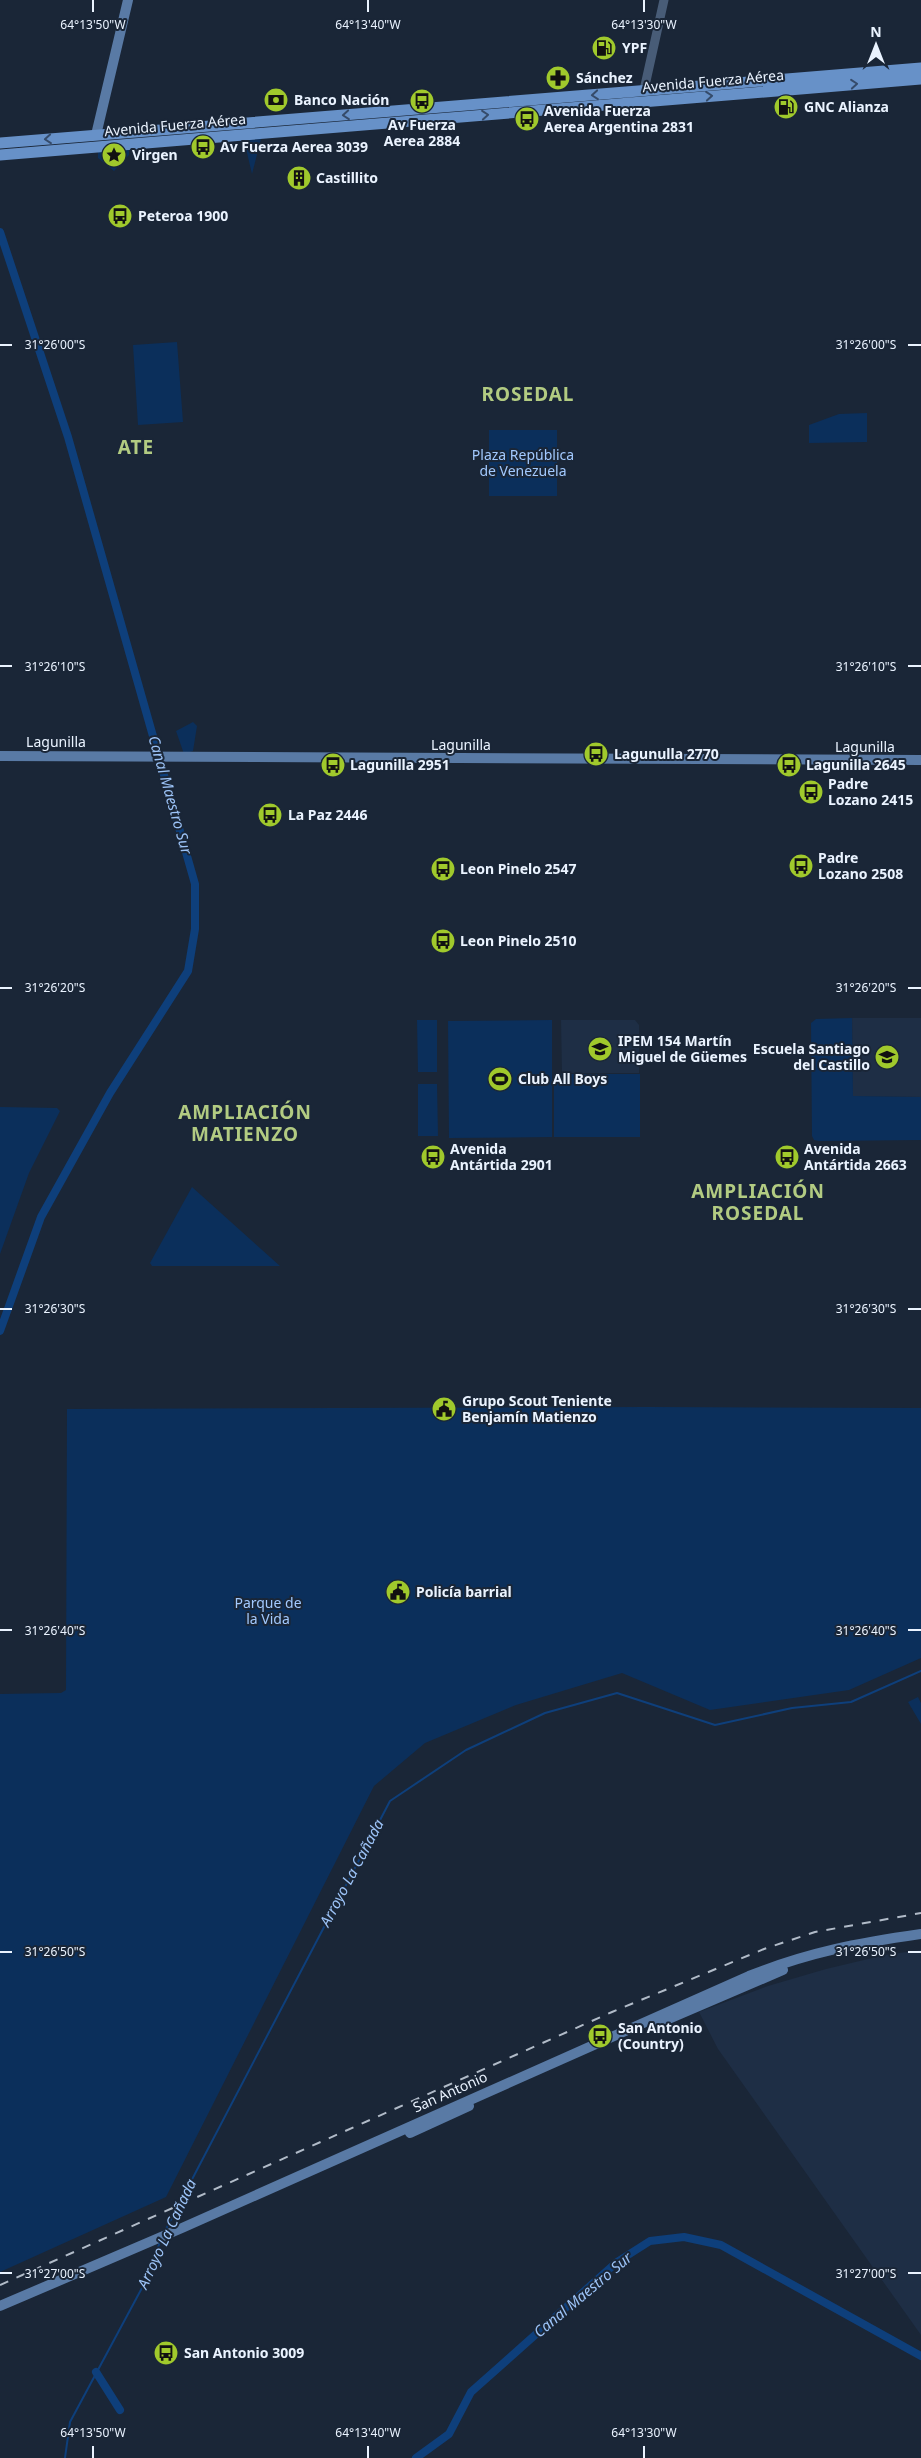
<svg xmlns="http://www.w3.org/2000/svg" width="921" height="2458" viewBox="0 0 921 2458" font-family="'Noto Sans',sans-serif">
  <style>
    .built { fill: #1e2e45 }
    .green { fill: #0b2f5b }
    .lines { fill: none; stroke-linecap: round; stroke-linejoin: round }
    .stream { stroke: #0e3f7b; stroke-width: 2 }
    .canal { stroke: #0e3f7b; stroke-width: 8 }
    .tertiary { stroke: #485c77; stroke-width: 9 }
    .secondary { stroke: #597aa5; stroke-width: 10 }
    .primary { stroke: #6791c8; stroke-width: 11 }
    .rail { stroke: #b1bbc8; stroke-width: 2; stroke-dasharray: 9 9; stroke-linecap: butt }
    .oneway { stroke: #354b6a }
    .ticks { fill: none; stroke: #eaf3ff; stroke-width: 2 }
    .labels { text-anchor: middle; stroke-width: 4; stroke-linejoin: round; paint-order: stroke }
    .poi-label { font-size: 14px; font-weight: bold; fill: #eaf3ff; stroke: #1a2637; text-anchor: start }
    .street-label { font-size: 14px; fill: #eaf3ff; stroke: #1a2637 }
    .park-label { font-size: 14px; fill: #a2c9fe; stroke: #1a2637 }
    .water-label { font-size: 15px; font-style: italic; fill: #9cc3f7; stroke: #1a2637 }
    .district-label { font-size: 19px; font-weight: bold; letter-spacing: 1px; fill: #b2cb82; stroke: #1a2637 }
    .ticks-label { font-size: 12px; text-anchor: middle; fill: #eaf3ff; stroke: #1a2637; stroke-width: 4; stroke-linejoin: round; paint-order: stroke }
  </style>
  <rect width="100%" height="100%" fill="#1a2637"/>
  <path class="built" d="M852,1018H921V1097L853,1096Z
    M561,1020H635L639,1025V1073H562Z
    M921,1950V2335L718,2049L699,2012L768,1986L826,1969L885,1955Z"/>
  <path class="green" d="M261,139L252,174L244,140Z
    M129,147V155L114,171L98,158V150Z
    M177,342L183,422L138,425L133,345Z
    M867,413V442L809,443V425L839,414Z
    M557,430V496H489V430Z
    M193,722L197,726L193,751L184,754L176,731Z
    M852,1018L853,1096L921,1097V1140L819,1141L814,1140L812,1136L811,1023L816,1019Z
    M417,1020H437V1072H418Z
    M552,1020V1137L449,1138L448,1021Z
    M554,1074H640V1137H554Z
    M418,1084H437L438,1136H418Z
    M0,1107L57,1108L60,1111L29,1173L0,1254Z
    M192,1187L280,1266H152L150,1263Z
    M647,1407L921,1408V1658L849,1690L710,1710L622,1673L516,1705L425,1743L374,1786L166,2197L0,2272V1694L61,1693L66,1690L67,1409Z
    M918,1697L921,1703V1724L908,1702Z"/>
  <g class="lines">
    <path class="stream" d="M165,2231L390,1801L466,1750L545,1713L617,1693L715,1725L792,1708L851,1702L921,1671
      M65,2458L70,2422L143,2286L160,2242"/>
    <path class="canal" d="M0,232L68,437L195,884V929L188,971L110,1093L41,1217L0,1331
      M96,2372L120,2410
      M416,2458L449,2434L471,2392L617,2262L650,2241L684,2237L721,2245L921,2356"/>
    <path class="tertiary" d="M644,90L664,0"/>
    <path class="secondary" d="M96,135L128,0
      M0,756L921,760
      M657,2024L783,1970
      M410,2133L469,2106
      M0,2306L182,2228L749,1976C809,1952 858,1943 921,1934"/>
    <path class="primary" d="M0,143L921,68
      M0,155L921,79"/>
    <path class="rail" d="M0,2285L612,2012L764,1949L815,1932L921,1913"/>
  </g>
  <defs><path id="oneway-chevron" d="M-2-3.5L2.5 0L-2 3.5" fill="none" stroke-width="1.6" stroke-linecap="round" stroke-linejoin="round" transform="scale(1.25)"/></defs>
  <g class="oneway">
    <use href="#oneway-chevron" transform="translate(854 84) rotate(-5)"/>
    <use href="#oneway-chevron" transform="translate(595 95) rotate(175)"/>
    <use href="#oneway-chevron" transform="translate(709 96) rotate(-5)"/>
    <use href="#oneway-chevron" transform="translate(346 115) rotate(175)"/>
    <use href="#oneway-chevron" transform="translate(485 115) rotate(-5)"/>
    <use href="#oneway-chevron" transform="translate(48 139) rotate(175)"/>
  </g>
  <path class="ticks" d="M93,0V12M368,0V12M644,0V12M0,345H12M908,345H921M0,666H12M908,666H921M0,988H12M908,988H921M0,1309H12M908,1309H921M0,1630H12M908,1630H921M0,1952H12M908,1952H921M0,2273H12M908,2273H921M93,2446V2458M368,2446V2458M644,2446V2458"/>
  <defs>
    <symbol id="fuel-disc" viewBox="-11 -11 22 22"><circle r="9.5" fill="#a0c92c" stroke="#1a2637"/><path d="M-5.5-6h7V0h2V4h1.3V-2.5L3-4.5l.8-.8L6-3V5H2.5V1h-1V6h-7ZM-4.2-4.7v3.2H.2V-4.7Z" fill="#111"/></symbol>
    <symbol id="pharmacy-disc" viewBox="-11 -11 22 22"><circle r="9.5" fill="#a0c92c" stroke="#1a2637"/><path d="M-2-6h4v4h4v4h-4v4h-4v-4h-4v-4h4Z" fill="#111"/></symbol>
    <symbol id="bank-disc" viewBox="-11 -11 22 22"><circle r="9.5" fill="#a0c92c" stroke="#1a2637"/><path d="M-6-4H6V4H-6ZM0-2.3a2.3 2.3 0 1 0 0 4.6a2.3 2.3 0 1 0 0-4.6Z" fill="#111"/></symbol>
    <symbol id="bus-disc" viewBox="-11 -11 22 22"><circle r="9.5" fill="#a0c92c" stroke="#1a2637"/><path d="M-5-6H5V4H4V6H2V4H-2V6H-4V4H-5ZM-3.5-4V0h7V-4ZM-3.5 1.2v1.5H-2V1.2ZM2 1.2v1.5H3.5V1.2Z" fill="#111"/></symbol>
    <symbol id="sight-disc" viewBox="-11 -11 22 22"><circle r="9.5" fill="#a0c92c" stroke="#1a2637"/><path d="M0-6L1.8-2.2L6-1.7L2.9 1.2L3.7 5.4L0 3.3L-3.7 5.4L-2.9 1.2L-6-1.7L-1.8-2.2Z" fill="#111"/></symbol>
    <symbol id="building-disc" viewBox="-11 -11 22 22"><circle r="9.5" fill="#a0c92c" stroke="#1a2637"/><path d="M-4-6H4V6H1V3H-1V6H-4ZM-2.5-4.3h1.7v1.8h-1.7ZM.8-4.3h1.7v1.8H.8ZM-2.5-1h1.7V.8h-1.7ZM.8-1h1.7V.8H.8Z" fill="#111"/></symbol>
    <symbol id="school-disc" viewBox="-11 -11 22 22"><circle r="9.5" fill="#a0c92c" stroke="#1a2637"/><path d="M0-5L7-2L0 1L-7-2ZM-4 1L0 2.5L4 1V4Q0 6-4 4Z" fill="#111"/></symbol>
    <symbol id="stadium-disc" viewBox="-11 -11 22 22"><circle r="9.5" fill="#a0c92c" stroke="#1a2637"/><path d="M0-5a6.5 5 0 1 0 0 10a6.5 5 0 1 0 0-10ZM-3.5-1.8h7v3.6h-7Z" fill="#111"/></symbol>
    <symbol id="civic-disc" viewBox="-11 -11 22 22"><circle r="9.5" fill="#a0c92c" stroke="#1a2637"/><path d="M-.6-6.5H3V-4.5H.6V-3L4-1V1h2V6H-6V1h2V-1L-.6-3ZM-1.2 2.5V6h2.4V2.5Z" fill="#111"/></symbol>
  </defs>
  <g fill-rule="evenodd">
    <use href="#fuel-disc" x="590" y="34" width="28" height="28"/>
    <use href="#pharmacy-disc" x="544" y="64" width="28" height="28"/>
    <use href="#bank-disc" x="262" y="86" width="28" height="28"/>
    <use href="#bus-disc" x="408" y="87" width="28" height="28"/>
    <use href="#fuel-disc" x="772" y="93" width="28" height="28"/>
    <use href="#bus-disc" x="513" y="105" width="28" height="28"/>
    <use href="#bus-disc" x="189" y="133" width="28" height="28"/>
    <use href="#sight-disc" x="100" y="141" width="28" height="28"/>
    <use href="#building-disc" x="285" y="164" width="28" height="28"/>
    <use href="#bus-disc" x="106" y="202" width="28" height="28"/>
    <use href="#bus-disc" x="582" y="740" width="28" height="28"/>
    <use href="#bus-disc" x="319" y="751" width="28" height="28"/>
    <use href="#bus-disc" x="775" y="751" width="28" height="28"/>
    <use href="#bus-disc" x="797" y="778" width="28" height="28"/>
    <use href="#bus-disc" x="256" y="801" width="28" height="28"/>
    <use href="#bus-disc" x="787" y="852" width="28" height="28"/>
    <use href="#bus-disc" x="429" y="855" width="28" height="28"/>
    <use href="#bus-disc" x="429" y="927" width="28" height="28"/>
    <use href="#school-disc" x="586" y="1035" width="28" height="28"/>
    <use href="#school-disc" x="873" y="1043" width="28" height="28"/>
    <use href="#stadium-disc" x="486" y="1065" width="28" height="28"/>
    <use href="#bus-disc" x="419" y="1143" width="28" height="28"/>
    <use href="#bus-disc" x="773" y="1143" width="28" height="28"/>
    <use href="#civic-disc" x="430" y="1395" width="28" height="28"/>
    <use href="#civic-disc" x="384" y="1578" width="28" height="28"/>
    <use href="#bus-disc" x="586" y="2022" width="28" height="28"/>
    <use href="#bus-disc" x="152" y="2339" width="28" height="28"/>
  </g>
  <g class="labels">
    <g class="poi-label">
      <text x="622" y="53">YPF</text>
      <text x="576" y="83">Sánchez</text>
      <text x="294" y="105">Banco Nación</text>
      <text x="804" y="112">GNC Alianza</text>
      <text x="544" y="116">Avenida Fuerza<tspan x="544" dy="16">Aerea Argentina 2831</tspan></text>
      <text x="422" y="130" text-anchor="middle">Av Fuerza<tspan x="422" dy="16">Aerea 2884</tspan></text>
      <text x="220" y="152">Av Fuerza Aerea 3039</text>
      <text x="132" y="160">Virgen</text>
      <text x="316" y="183">Castillito</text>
      <text x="138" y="221">Peteroa 1900</text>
      <text x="614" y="759">Lagunulla 2770</text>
      <text x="350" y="770">Lagunilla 2951</text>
      <text x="806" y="770">Lagunilla 2645</text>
      <text x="828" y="789">Padre<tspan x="828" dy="16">Lozano 2415</tspan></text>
      <text x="288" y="820">La Paz 2446</text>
      <text x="818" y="863">Padre<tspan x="818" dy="16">Lozano 2508</tspan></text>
      <text x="460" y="874">Leon Pinelo 2547</text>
      <text x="460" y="946">Leon Pinelo 2510</text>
      <text x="618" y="1046">IPEM 154 Martín<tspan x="618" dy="16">Miguel de Güemes</tspan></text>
      <text x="870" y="1054" text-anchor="end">Escuela Santiago<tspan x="870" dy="16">del Castillo</tspan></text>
      <text x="518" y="1084">Club All Boys</text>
      <text x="450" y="1154">Avenida<tspan x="450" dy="16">Antártida 2901</tspan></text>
      <text x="804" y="1154">Avenida<tspan x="804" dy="16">Antártida 2663</tspan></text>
      <text x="462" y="1406">Grupo Scout Teniente<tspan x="462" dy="16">Benjamín Matienzo</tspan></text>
      <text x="416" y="1597">Policía barrial</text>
      <text x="618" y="2033">San Antonio<tspan x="618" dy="16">(Country)</tspan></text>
      <text x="184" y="2358">San Antonio 3009</text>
    </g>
    <g class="street-label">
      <text transform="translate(713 81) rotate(-5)" y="5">Avenida Fuerza Aérea</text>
      <text transform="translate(175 125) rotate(-5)" y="5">Avenida Fuerza Aérea</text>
      <text x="56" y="747">Lagunilla</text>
      <text x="461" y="750">Lagunilla</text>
      <text x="865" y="752">Lagunilla</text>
      <text transform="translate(450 2092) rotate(-24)" y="5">San Antonio</text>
    </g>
    <g class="park-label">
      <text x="523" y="460">Plaza República<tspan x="523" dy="16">de Venezuela</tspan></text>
      <text x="268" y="1608">Parque de<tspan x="268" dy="16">la Vida</tspan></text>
    </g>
    <g class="water-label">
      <text transform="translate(170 795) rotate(74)" y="5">Canal Maestro Sur</text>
      <text transform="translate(352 1873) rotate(-62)" y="5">Arroyo La Cañada</text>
      <text transform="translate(167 2234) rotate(-65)" y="5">Arroyo La Cañada</text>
      <text transform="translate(583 2295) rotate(-40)" y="5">Canal Maestro Sur</text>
    </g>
    <g class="district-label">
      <text x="528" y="401">ROSEDAL</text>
      <text x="136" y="454">ATE</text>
      <text x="245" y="1119">AMPLIACIÓN<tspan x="245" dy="22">MATIENZO</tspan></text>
      <text x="758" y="1198">AMPLIACIÓN<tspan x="758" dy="22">ROSEDAL</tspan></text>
    </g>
  </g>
  <g class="ticks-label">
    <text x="93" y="29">64°13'50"W</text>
    <text x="368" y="29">64°13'40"W</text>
    <text x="644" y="29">64°13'30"W</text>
    <text x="55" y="349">31°26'00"S</text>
    <text x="866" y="349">31°26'00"S</text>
    <text x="55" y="671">31°26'10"S</text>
    <text x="866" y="671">31°26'10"S</text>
    <text x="55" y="992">31°26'20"S</text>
    <text x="866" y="992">31°26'20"S</text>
    <text x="55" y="1313">31°26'30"S</text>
    <text x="866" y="1313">31°26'30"S</text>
    <text x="55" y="1635">31°26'40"S</text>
    <text x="866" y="1635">31°26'40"S</text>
    <text x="55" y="1956">31°26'50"S</text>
    <text x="866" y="1956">31°26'50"S</text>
    <text x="55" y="2278">31°27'00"S</text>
    <text x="866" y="2278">31°27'00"S</text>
    <text x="93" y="2437">64°13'50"W</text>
    <text x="368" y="2437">64°13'40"W</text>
    <text x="644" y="2437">64°13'30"W</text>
  </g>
  <g transform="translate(876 45)" stroke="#1a2637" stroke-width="4" paint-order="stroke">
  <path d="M0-4L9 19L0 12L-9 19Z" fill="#eaf3ff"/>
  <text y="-8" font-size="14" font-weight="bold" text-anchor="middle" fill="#eaf3ff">N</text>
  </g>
</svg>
